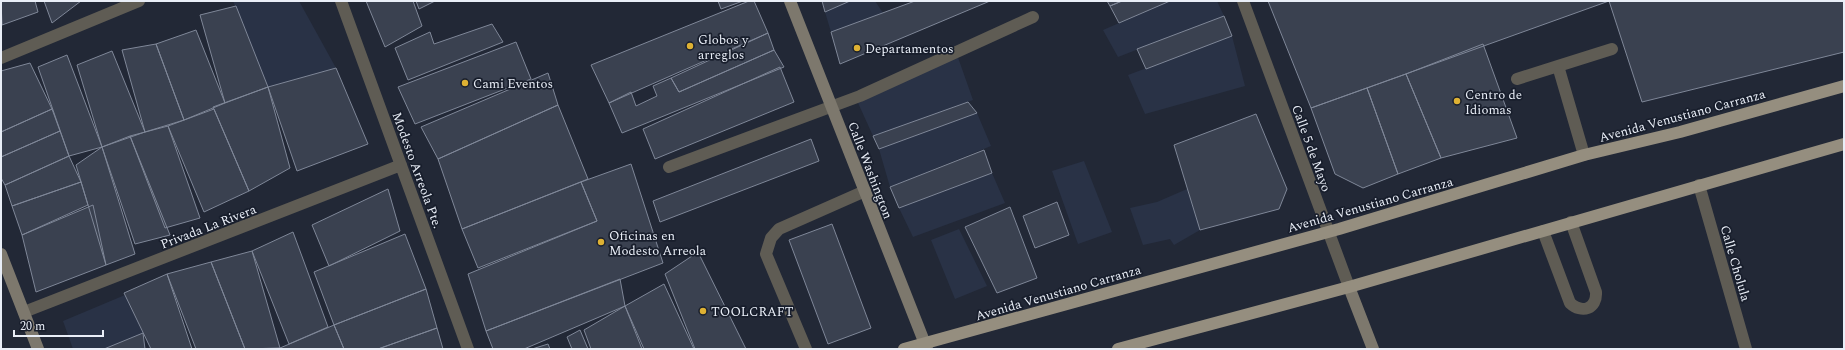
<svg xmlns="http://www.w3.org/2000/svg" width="1845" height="350" viewBox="0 0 1845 350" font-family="Spectral,serif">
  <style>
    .built { fill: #293246 }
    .building { fill: #3a4150; stroke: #7f8798 }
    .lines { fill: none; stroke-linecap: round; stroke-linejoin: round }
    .lane { stroke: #5f5c54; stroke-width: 12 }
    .street { stroke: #5f5c54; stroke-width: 12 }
    .secondary { stroke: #7d786d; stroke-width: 12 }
    .primary { stroke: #958e7f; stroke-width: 12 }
    .poi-dot { fill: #deb133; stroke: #181e2c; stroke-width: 1.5 }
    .labels { text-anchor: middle; stroke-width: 3.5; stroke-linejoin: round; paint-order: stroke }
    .poi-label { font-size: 13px; fill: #e9eef7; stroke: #181e2c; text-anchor: start }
    .street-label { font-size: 13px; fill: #e9eef7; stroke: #181e2c }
  </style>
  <rect width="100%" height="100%" fill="#222836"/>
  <path class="built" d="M233,1H299L336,68L268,87Z
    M849,1H875L883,13L831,32L825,12Z
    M1170,1H1217L1224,16L1118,57L1103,30Z
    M1232,36L1245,86L1145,114L1128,75Z
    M955,49L973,100L873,136L854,94Z
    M977,113L991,146L890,187L879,149Z
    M1084,161L1112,232L1078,244L1052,171Z
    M992,173L1005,203L913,237L899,208Z
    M1187,189L1200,230L1174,245L1170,239L1143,245L1130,208L1157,202Z
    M959,229L987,286L955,299L931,240Z
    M125,295L143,333L104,349H73L63,321Z"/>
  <path class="building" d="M1,1H35L38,12L2,25Z
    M44,1H81L52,23Z
    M366,1H413L422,26L385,47Z
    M416,1H435L419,9Z
    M718,1H743L721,9Z
    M749,1H754L768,33L609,103L591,65Z
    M822,1H850L825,12Z
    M915,1H990L840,64L831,32Z
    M1107,1H1122L1110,6Z
    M1122,1H1170L1119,23L1110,6Z
    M1268,1H1844V52L1642,102L1609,1L1311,108Z
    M236,6L268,87L225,103L200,15Z
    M1224,16L1232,36L1146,69L1137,49Z
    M492,24L503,42L408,80L395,48L430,32L434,44Z
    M196,30L225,103L184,120L156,44Z
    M768,33L774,50L679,92L671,78Z
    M516,42L531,79L415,124L398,87Z
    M156,44L184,120L145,132L122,50Z
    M1483,44L1517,138L1441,158L1406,74Z
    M774,50L784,67L622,133L609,103L631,92L636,106L657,96L653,86L671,78L679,92Z
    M112,51L145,132L102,147L77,65Z
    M67,55L102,147L69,156L38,67Z
    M30,63L52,109L1,132V71Z
    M780,67L794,102L655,159L643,129Z
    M336,68L368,144L297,171L268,87Z
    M548,73L558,105L438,159L421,127Z
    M1406,74L1441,158L1398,174L1367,88Z
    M268,87L290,168L249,191L213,107Z
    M1367,88L1398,174L1363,188L1335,174L1311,108Z
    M968,102L977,113L879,149L873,136Z
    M558,105L588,179L462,229L438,159Z
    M52,109L60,131L1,157V132Z
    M214,109L249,191L204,212L168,126Z
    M1256,114L1287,189L1279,209L1200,230L1174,145Z
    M168,126L200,218L165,228L130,136Z
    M60,131L69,156L5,185L1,178V157Z
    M130,136L170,235L135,244L102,147Z
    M811,139L819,161L660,222L653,201Z
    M102,147L135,254L106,265L76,165Z
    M984,150L992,173L899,208L890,187Z
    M69,156L81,182L12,206L5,185Z
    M631,164L663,263L486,331L468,274L597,221L581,182Z
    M81,182L88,205L22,235L12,206Z
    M581,182L597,221L478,268L462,229Z
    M388,189L400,231L329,266L312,225Z
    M1057,202L1069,235L1035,248L1023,216Z
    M93,205L106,265L36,292L22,235Z
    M1010,207L1037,278L997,293L965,227Z
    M832,224L871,328L828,344L789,240Z
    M293,232L328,327L289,344L252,251Z
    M405,234L426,289L334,325L314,272Z
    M252,251L280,348L245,349L211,262Z
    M698,252L746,349H695L665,274Z
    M211,262L245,349H196L167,274Z
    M167,274L192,349H151L124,293Z
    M620,279L625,306L524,349H493L486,331Z
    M664,284L694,349H644L625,306Z
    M426,289L437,328L378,349H344L334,325Z
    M625,306L642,349H591L584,330Z
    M334,325L344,349H280V348Z
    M437,328L443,349H378Z
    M580,330L588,349H572L567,337Z
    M143,333L145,349H104Z
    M548,344L550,349H532Z"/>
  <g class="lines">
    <path class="lane" d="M1558,66L1612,49
      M1517,79L1558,66L1584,155
      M669,167L860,96L1033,17
      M1543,231L1570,303C1582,314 1597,309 1596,292L1571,222
      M806,349L766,254L771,238L779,229L865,191"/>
    <path class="street" d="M341,1L468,349
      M1243,1L1349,287
      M1,58L139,1
      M1699,185L1746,349
      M24,312L401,165"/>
    <path class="secondary" d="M790,1L927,349
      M1,254L38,349
      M1349,287L1373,349"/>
    <path class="primary" d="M904,349L1339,229L1584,155L1680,132L1844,86
      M1118,349L1349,287L1844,144"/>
  </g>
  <g class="poi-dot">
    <circle cx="690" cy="46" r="4"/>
    <circle cx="857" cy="48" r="4"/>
    <circle cx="465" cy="83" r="4"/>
    <circle cx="1457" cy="101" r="4"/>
    <circle cx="601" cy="242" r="4"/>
    <circle cx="703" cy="311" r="4"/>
  </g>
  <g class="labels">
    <g class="poi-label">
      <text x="698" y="44">Globos y<tspan x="698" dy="15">arreglos</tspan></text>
      <text x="865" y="53">Departamentos</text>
      <text x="473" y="88">Cami Eventos</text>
      <text x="1465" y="99">Centro de<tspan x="1465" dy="15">Idiomas</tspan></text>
      <text x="609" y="240">Oficinas en<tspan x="609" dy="15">Modesto Arreola</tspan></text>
      <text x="711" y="316">TOOLCRAFT</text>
    </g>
    <g class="street-label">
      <text transform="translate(1682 115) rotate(-15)" y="5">Avenida Venustiano Carranza</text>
      <text transform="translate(1312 148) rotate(70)" y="5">Calle 5 de Mayo</text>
      <text transform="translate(418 170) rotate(70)" y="5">Modesto Arreola Pte.</text>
      <text transform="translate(871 170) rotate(69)" y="5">Calle Washington</text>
      <text transform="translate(1370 204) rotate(-16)" y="5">Avenida Venustiano Carranza</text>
      <text transform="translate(208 226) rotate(-21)" y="5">Privada La Rivera</text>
      <text transform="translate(1736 263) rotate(74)" y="5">Calle Cholula</text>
      <text transform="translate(1058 292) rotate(-16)" y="5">Avenida Venustiano Carranza</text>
    </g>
  </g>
  <rect width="1845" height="350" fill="none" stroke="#e9eef7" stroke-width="4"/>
  <path d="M14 330v6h89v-6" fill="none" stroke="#e9eef7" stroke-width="2"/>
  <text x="20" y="330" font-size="12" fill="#e9eef7" stroke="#181e2c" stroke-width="3" paint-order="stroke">20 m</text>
</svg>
